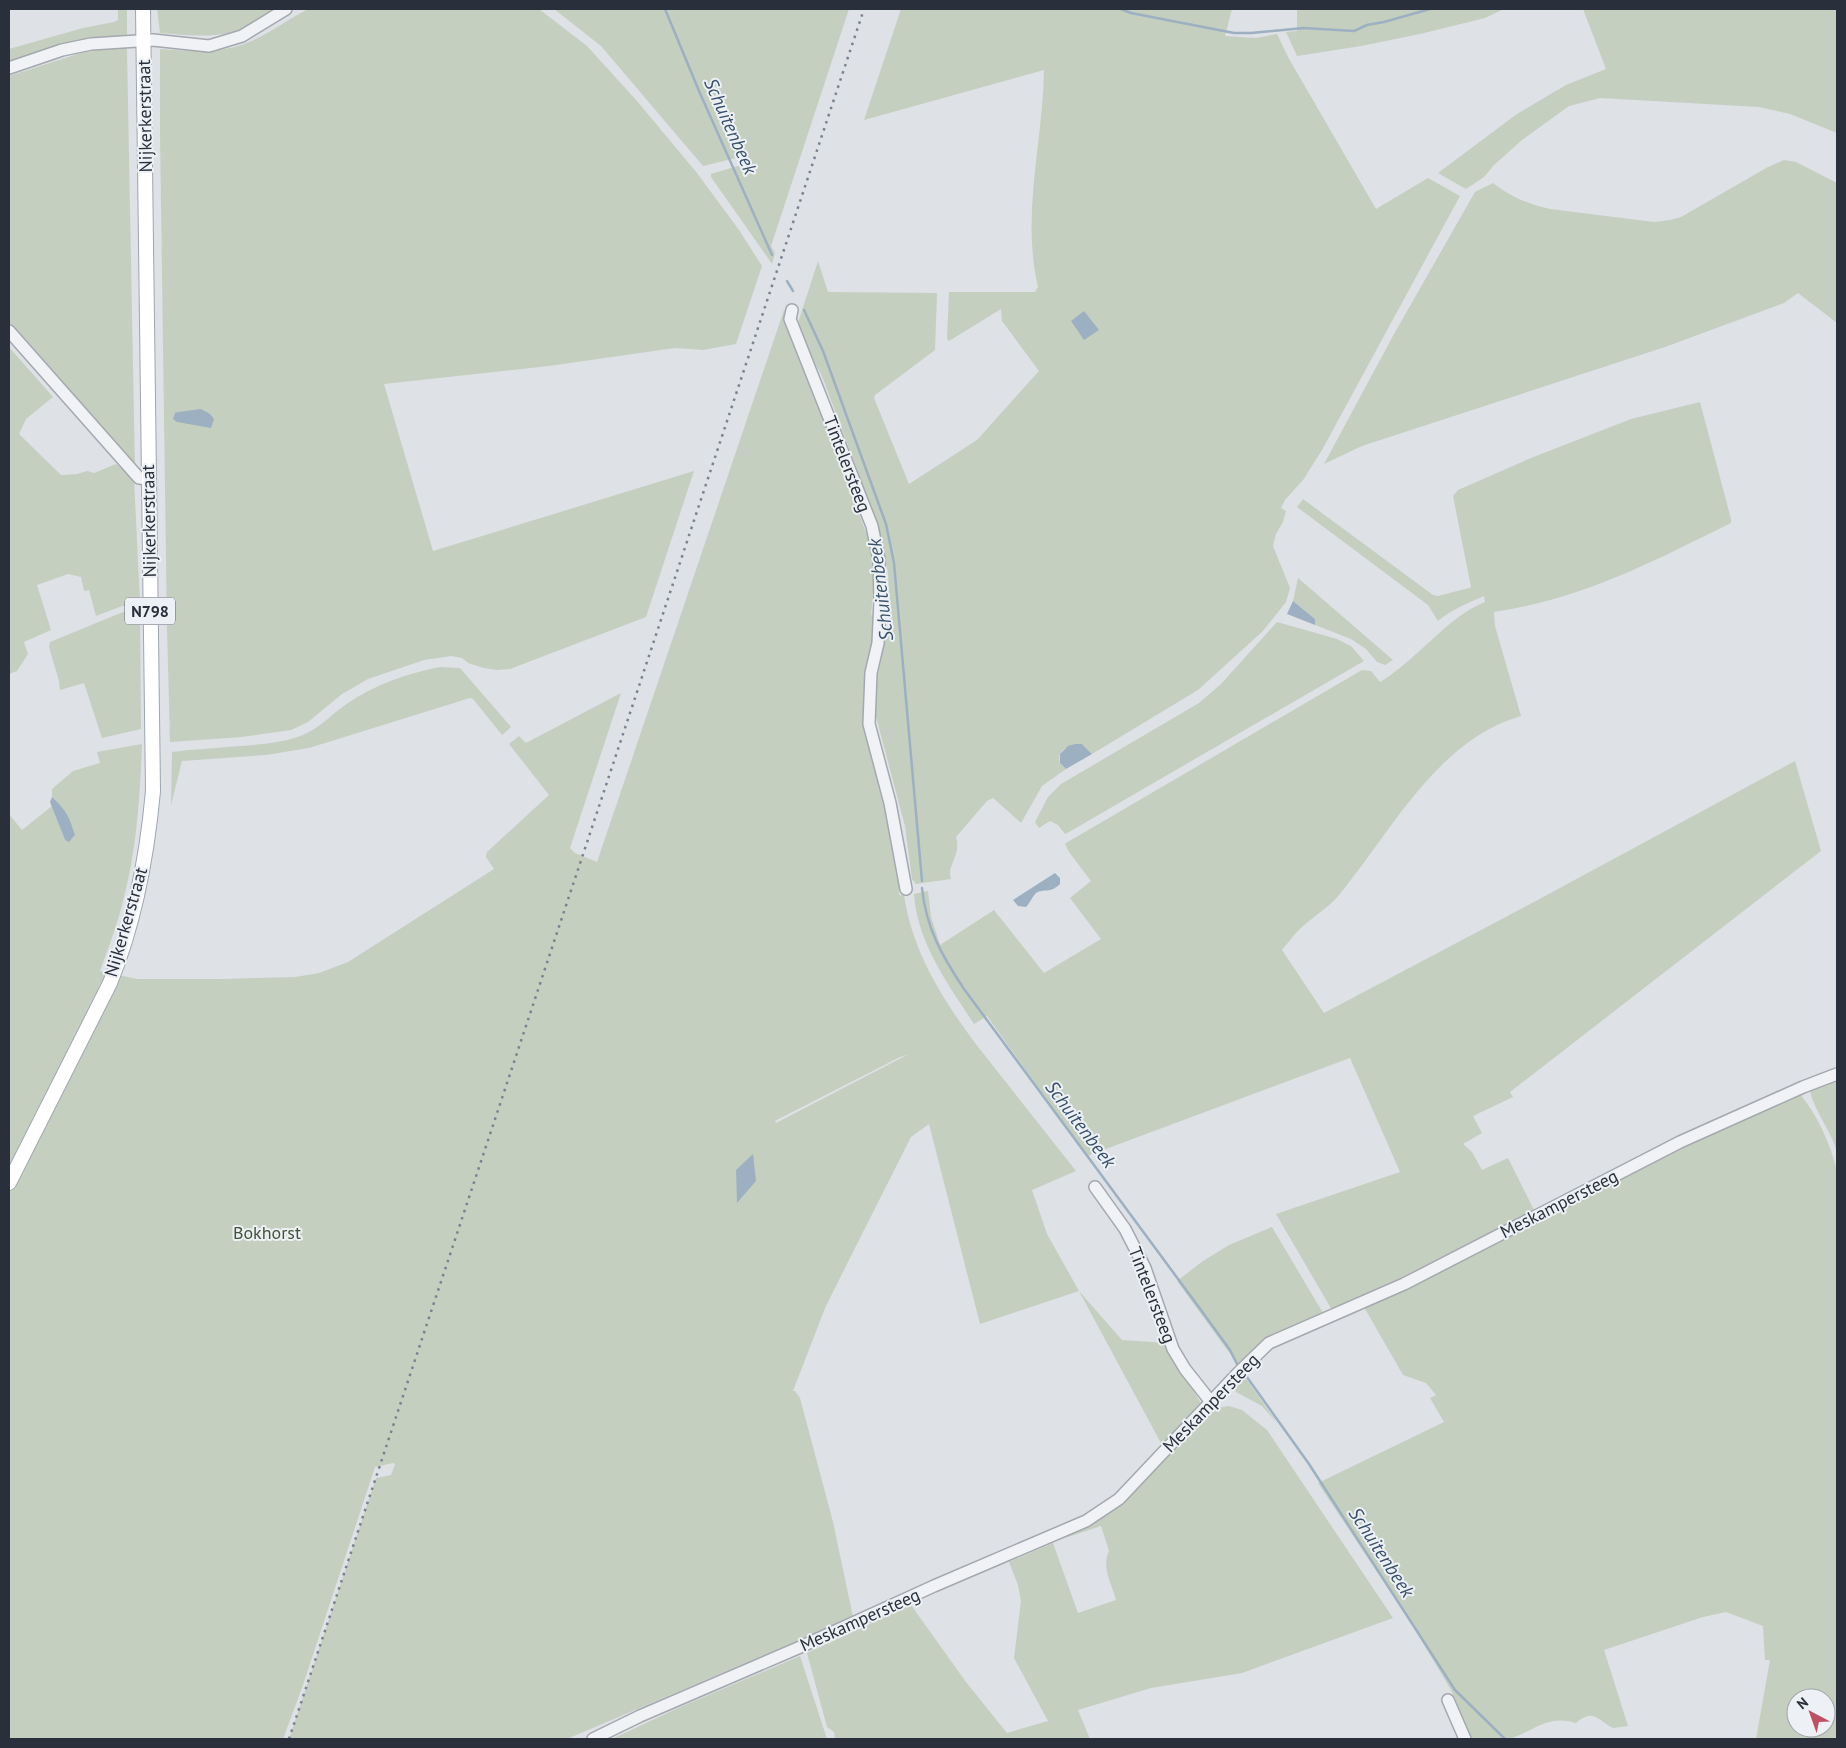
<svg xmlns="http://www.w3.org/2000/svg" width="1846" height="1748" viewBox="0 0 1846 1748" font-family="'PT Sans',sans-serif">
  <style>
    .green { fill: #c4cfc0; fill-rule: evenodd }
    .water { fill: #9db0c2 }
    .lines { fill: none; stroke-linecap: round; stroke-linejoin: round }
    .stream { stroke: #9db0c2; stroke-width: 2.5 }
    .minor-casing { stroke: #a4a8af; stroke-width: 14 }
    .major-casing { stroke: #9fa6b0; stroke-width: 16 }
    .minor { stroke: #f0f2f5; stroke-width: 11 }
    .major { stroke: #fff; stroke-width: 14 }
    .rail { stroke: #79828e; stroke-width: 2.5; stroke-dasharray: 2.5 5; stroke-linecap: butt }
    .labels { text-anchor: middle; stroke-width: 4; stroke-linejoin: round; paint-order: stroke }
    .shield { fill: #edf0f4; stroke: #646a72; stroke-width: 1 }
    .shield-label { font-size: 16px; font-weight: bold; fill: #29303b }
    .street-label { font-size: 18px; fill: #29303b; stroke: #edf0f4 }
    .park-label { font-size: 18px; fill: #3e5538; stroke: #edf0f4 }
    .water-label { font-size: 19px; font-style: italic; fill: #38506a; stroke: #edf0f4 }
  </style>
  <rect width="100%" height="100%" fill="#dee1e6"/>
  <path class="green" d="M118,9H127V35L125,37L9,65V49L83,28L114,22L118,20Z
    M157,9H276C265,16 254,24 242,29C216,39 187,35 160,33Z
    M308,9H539L587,46L637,101L697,173L739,230L762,266L736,344L703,350L675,348L549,366L384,384L433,551L694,471L646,617L510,669L497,670L484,668L468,663L462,658L451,656L424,660L368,679L342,694L308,722L291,730L242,737L170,742L167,628L160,134V49C188,51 217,54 244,44C266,36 287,20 308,9Z
    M554,9H849L771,246L775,253L772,264L711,177V174L748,163L744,156L703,166L601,46Z
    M901,9H1232L1225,36L1256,38L1277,34L1288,57L1376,209L1428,178L1460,196L1322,450L1303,480L1285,500L1281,508L1286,511L1283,522L1276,534L1273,546L1290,588L1286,602L1263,631L1198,690L1092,754L1082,744C1067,743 1049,756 1066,769L1042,786L1021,823L993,798L987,801L956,837C962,855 946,865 951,879L916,884L912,879L905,826L875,713V689L890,615L888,572L878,526L822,376L804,344L797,326L818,261L828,292L937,293L935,350L875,395L874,398L909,484L977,440L1039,371L1002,321L1001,309L949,341L947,339L949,292H1035L1038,287C1021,215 1043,142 1044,70L864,120Z
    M1297,9H1504L1485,18L1420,34L1361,46L1297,56L1286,32L1297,31Z
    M1583,9H1837V133L1790,114L1759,107L1600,98L1569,106L1522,140L1494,165L1484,177L1466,189L1438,173L1517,114L1566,85L1606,69Z
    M112,48H126L127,50L135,471L9,330V76L81,53Z
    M1784,160L1796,162L1837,183V323L1798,293L1784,303L1665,347L1362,446L1324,464L1394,334L1475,192L1493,183C1511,197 1528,204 1550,209L1654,222L1670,220L1681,217L1768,167Z
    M784,310L806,363L871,547L875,574L871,615L875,617L873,645L864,684L866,716L903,883L899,886V895H904C912,951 942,998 975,1043L1076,1171L1032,1190L1047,1234L1079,1291L1122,1340L1166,1343L1199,1400L1201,1403L1199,1407L1162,1445L1079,1291L980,1324L929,1124L911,1137L857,1244L825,1308L793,1391H795L800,1398L833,1522L853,1617L567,1739H289L376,1478L391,1475L395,1464L393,1463L375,1467L303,1685L283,1739H9V814L22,830L52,806L65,840L72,839L75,835C68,816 67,811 52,797V789L73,771L100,763L97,752L142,744C140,795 137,847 124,897C118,923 109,946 100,971L137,979H219L295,977L319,973L348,962L494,869L486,857L487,852L549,795L509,744L519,736L526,743L621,693L570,848L575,853L597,862ZM907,1055L776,1123L775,1121L763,1127L900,1057Z
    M9,347L53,397L26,419L19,434L61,475L77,474L87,471L94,473L116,464L134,479L140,602L136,606H122L96,616L89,590L84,591L81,577L68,574L37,585L51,630L24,642L28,654L17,671L9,674Z
    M1700,402L1731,519V523C1652,562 1582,599 1494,612L1495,626L1521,716C1437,740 1391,832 1339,895C1328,908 1314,916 1302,927C1294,934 1289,942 1282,950L1324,1013L1534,902L1795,761L1821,851L1510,1092L1513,1097L1473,1116L1482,1133L1463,1144L1472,1152L1482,1170L1508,1158L1534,1210L1369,1294L1332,1310L1276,1214L1400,1172L1350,1058L1087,1156L987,1016L974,1024C948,984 917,942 914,894L928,891L931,917L940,945L994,910L1044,973L1101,939L1070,898L1091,881L1069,852L1065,844L1066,843L1362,670L1371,671L1380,682C1417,660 1447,617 1485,602L1484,596C1468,603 1451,610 1438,621L1428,605L1297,507L1303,499L1433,595L1438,596L1469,588L1471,587L1453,496L1458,490L1531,458L1631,419Z
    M1298,578L1393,660L1385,665L1377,662L1366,649L1351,639L1315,625V619L1293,601Z
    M132,611L140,615L141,729L102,738L84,683L60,690L59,681L49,647L50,642L123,612Z
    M1277,622L1337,639L1351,646L1364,661L1069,832L1065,834L1058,825L1050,821L1039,828L1035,822L1048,797L1061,784L1199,703L1221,684Z
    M440,667L460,668L511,727L502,735L473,699L470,698L309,748L266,755L182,761L171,805L172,752C195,749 218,748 241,746C262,744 285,743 305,734C321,727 333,713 348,703C374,685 408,673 440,667Z
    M1837,1079V1153C1833,1133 1811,1106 1810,1089Z
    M1800,1094C1818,1116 1830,1143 1837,1171V1739H1756L1770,1660H1765L1763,1626L1726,1612L1703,1617L1604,1650L1628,1726L1613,1728C1597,1720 1594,1708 1576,1723C1548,1714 1534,1731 1509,1739C1497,1742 1481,1739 1469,1739L1465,1723L1451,1690L1411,1623L1318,1483L1444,1422L1430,1398L1436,1395L1426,1383L1403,1375L1364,1307L1675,1149ZM1796,1698H1826V1728H1796Z
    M1272,1227L1323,1313L1294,1326L1239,1366L1177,1281L1203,1261L1229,1245Z
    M1242,1373L1278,1424L1262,1406L1236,1392L1233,1385Z
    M1229,1406L1242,1410L1267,1430L1393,1618L1242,1673L1151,1688L1078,1710L1090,1739H835L834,1732L827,1727L807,1653L911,1605L966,1682L1007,1733L1048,1721L1014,1658L1021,1601L1018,1585L1009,1562L1053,1543L1078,1613L1116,1600C1112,1584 1101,1567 1109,1551L1101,1526L1065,1538L1101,1518L1128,1497L1212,1411L1217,1408Z
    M800,1656L827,1739H612L678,1708Z"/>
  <path class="water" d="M1084,311L1099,330L1084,340L1071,321Z
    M201,409L210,414L214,419L211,428L177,422L173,419L175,413L178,412Z
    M1293,601L1315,619V625L1287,614Z
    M1075,744H1082L1092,754L1066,769L1060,763V754L1068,746Z
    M52,797C67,811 69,816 75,835L69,842L65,840L50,802Z
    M1055,873L1060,878V884C1050,894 1044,888 1036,893C1032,897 1030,903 1026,907L1018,906L1013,900Z
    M753,1154L756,1181L737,1203L736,1170Z"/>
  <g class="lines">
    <path class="stream" d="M665,9L699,91L772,255
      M1121,9L1131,13L1234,33H1251L1304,28L1354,31L1367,25L1384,22L1430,9
      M787,281L793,291
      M804,310L823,351L886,524L894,563L922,881
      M922,888C926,928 942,956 964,989L1198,1306L1230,1350L1238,1366
      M1244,1373L1309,1464L1455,1690L1505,1739"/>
    <defs>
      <path id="minor" d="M9,68L62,50L91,44L153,40L209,46L242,36L286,9
        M792,310L790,319L872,526L879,560L880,601L878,643L871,673L869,724L890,803L906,889
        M9,331L139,478L148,479
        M1095,1187L1125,1229L1145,1268L1173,1349L1185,1369L1211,1402
        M1448,1700L1465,1739
        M593,1739L640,1716L798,1648L934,1586L1086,1521L1119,1499L1239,1372L1269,1343L1404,1284L1680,1142L1803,1087L1837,1074"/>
      <path id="major" d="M9,1183L110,983C135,922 147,857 153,791L143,9"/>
    </defs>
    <use href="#minor" class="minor-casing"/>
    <use href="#major" class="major-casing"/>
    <use href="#minor" class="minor"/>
    <use href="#major" class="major"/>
    <path class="rail" d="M289,1739L864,9"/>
  </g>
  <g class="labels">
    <rect class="shield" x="125" y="597.5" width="50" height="27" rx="4"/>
    <g class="shield-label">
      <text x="150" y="617">N798</text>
    </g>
    <g class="street-label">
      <text transform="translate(145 116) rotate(-91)" y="6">Nijkerkerstraat</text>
      <text transform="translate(847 464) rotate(69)" y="6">Tintelersteeg</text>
      <text transform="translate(149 521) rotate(-91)" y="6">Nijkerkerstraat</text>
      <text transform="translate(126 922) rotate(-74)" y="6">Nijkerkerstraat</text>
      <text transform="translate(1559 1204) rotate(-27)" y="6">Meskampersteeg</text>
      <text transform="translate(1152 1295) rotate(69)" y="6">Tintelersteeg</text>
      <text transform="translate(1211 1403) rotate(-46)" y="6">Meskampersteeg</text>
      <text transform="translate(860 1620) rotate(-24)" y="6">Meskampersteeg</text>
    </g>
    <g class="park-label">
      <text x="267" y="1239">Bokhorst</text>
    </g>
    <g class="water-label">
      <text transform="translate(731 126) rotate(66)" y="7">Schuitenbeek</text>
      <text transform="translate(880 590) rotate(-97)" y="7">Schuitenbeek</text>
      <text transform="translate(1081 1124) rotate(53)" y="7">Schuitenbeek</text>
      <text transform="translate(1382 1552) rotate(57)" y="7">Schuitenbeek</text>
    </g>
  </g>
  <rect width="1846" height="1748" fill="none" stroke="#29303b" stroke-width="20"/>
  <g transform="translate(1811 1713) rotate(319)"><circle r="24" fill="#edf0f4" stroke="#9fa3aa"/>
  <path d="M0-4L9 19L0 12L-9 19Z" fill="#be5064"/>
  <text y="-8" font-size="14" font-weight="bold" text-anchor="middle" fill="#29303b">N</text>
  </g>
</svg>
